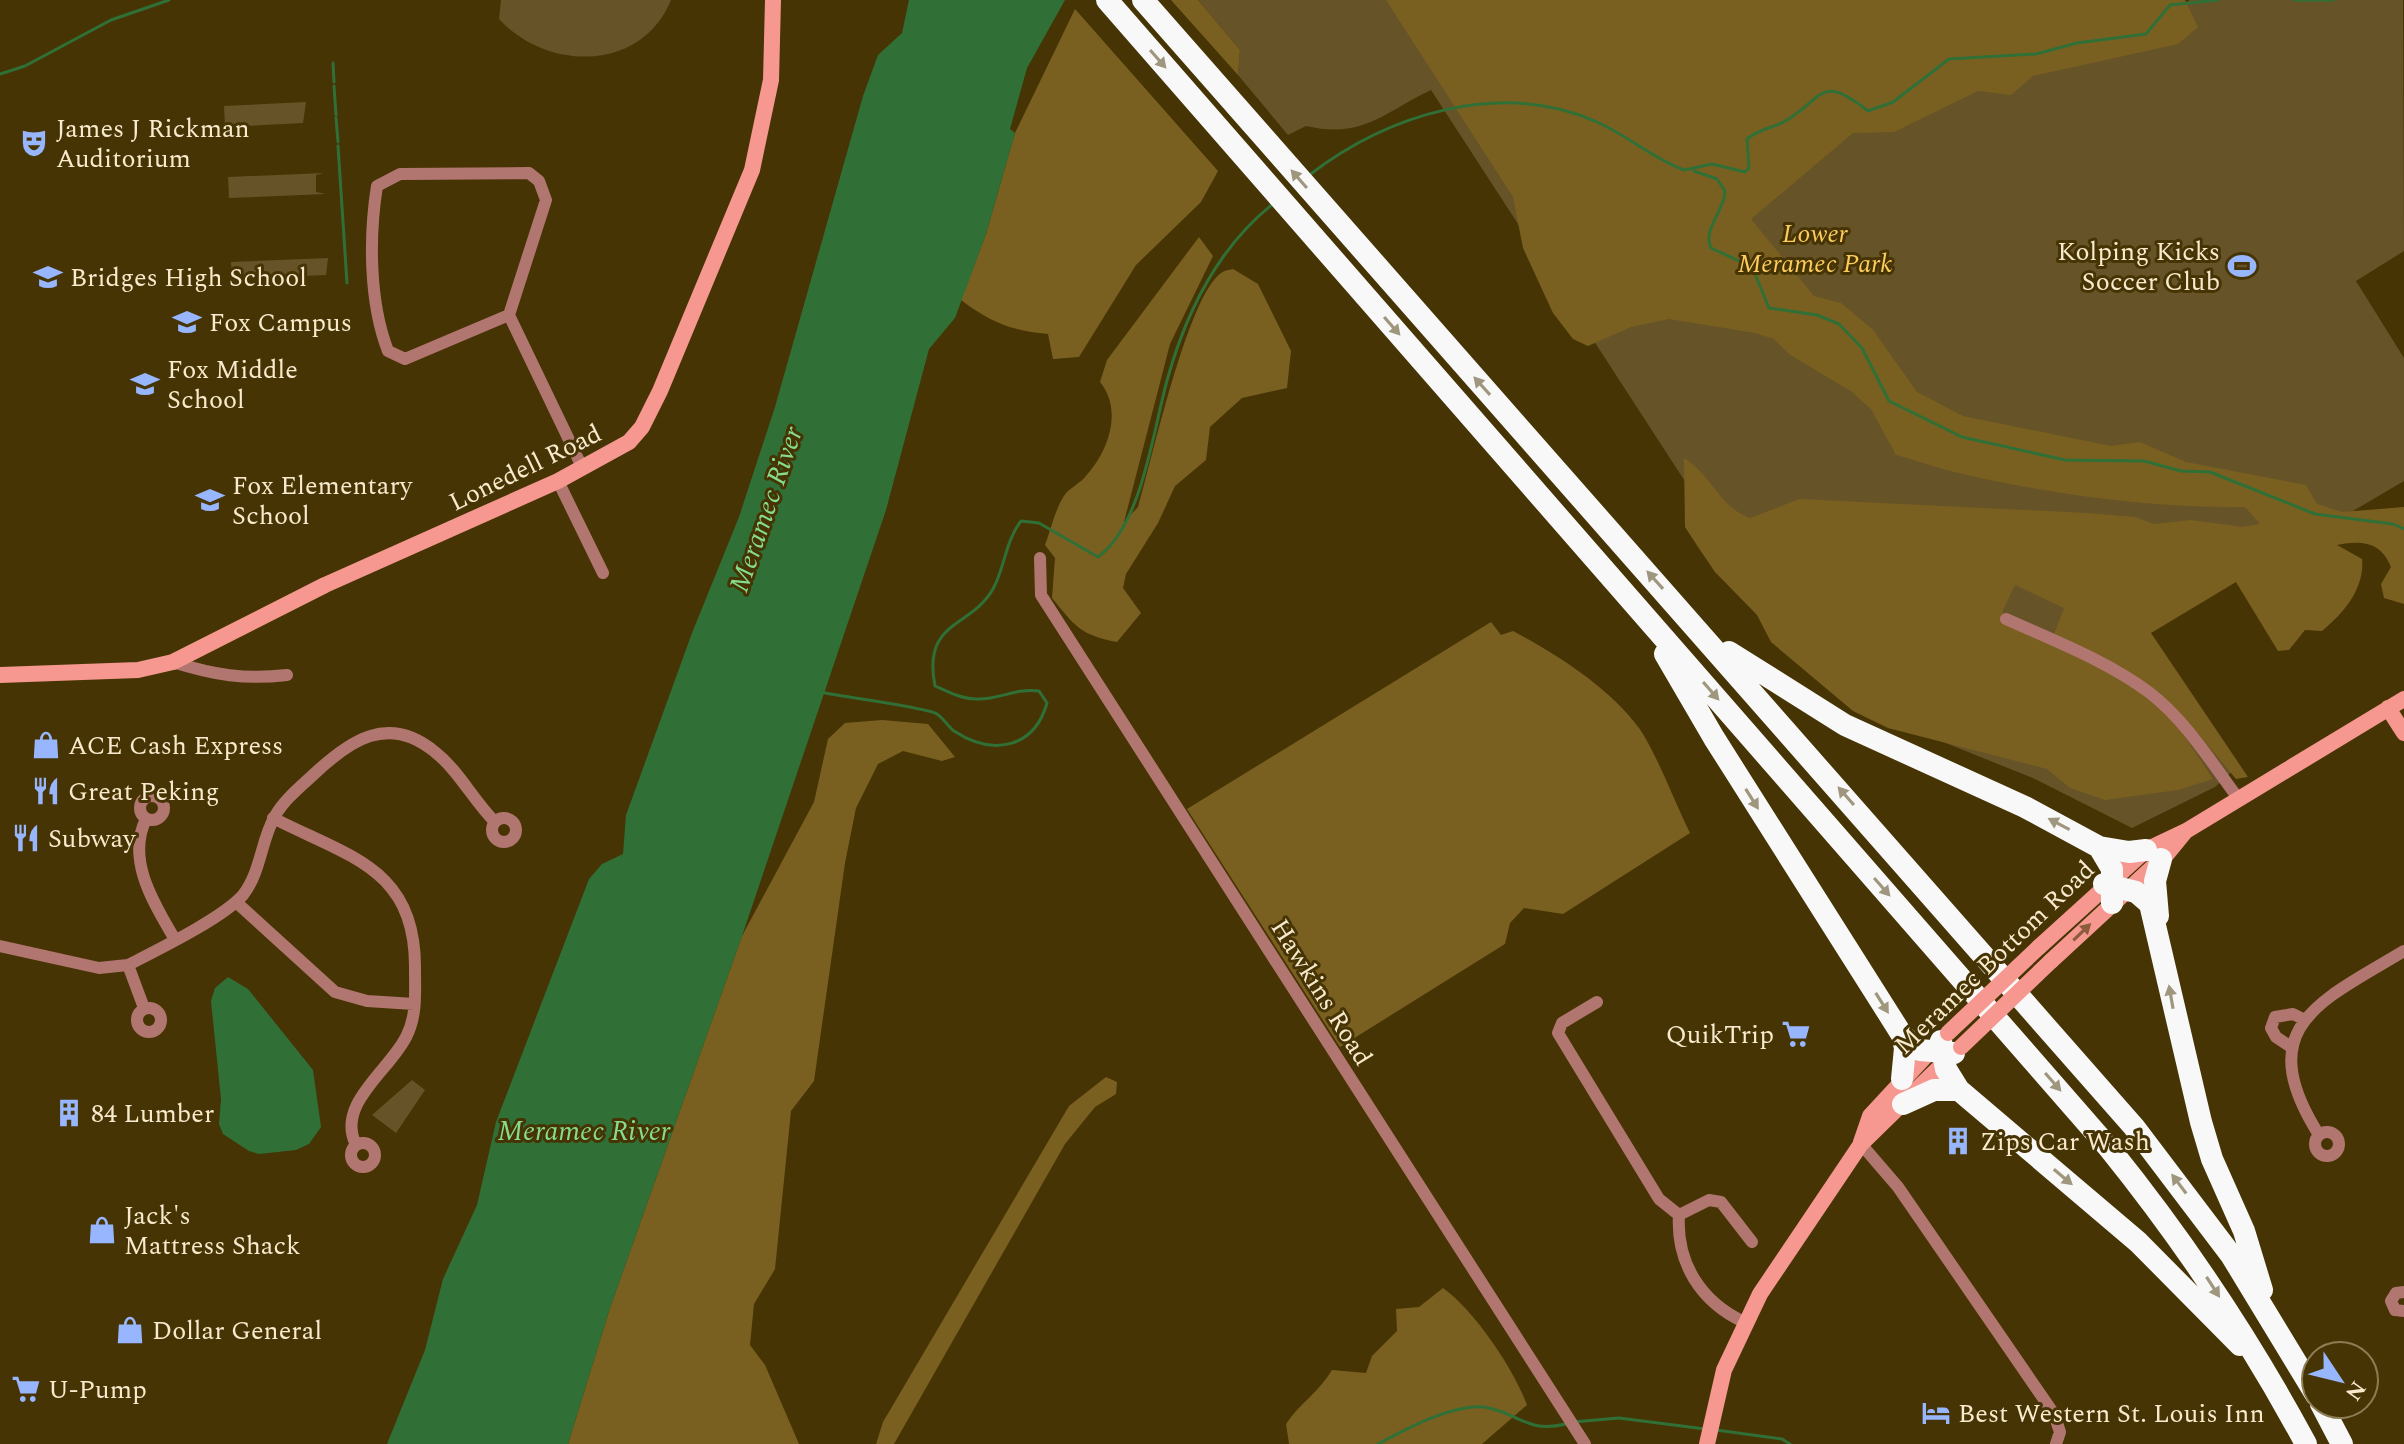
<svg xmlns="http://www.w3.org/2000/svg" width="2404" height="1444" viewBox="0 0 2404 1444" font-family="Spectral,serif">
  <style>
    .green { fill: #665327 }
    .forest { fill: #7a6020 }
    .water { fill: #307037 }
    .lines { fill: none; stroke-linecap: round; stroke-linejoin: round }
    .stream { stroke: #307037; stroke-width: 3 }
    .street { stroke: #b27670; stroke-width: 12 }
    .secondary { stroke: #f6988f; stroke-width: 16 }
    .highway { stroke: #f8f8f8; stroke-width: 22 }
    .secondary-bridge { stroke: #f6988f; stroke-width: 16 }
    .oneway { fill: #9f967e }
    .oneway2 { fill: #8c5c3c }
    .labels { text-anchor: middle; stroke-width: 6; stroke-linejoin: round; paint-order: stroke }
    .poi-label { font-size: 26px; fill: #f8eacd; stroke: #463404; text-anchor: start }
    .park-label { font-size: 26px; font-style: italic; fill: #fccc5d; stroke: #463404 }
    .street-label { font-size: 26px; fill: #f8eacd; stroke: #463404 }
    .water-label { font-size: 28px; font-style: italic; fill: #85dc8c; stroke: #463404 }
  </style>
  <rect width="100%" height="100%" fill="#463404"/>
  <path class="green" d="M501,0H671C641,73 547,71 499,19Z
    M1198,0H2176L2180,6L2190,0H2403L2404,251L2356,281L2404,358V481L2146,633L2235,769L2215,787L2132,828L2035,779L1869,712L1738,563L1431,90C1383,113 1363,139 1306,126L1288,135L1238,75L1240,50Z
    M306,102L303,123L225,127L224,106Z
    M324,173L316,175V192L326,194L229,198L228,177Z
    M328,258L326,275L232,279L231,262Z
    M412,1080L425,1090L396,1133L372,1115Z"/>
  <path class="forest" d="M1171,0H1198L1240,50L1238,75Z
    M1386,0H2185L2198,27L2178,44L2033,76L2011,95L1978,91L1894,132L1853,133L1751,219L1814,296L1841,303L1873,330L1917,392L1963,416L2111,446L2140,442L2186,462L2306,485L2317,504L2342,512L2404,507V604L2384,598L2381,584L2391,567C2381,542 2362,540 2337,545L2362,559C2365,588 2344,613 2322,631L2305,630L2289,650L2278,651L2236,582L2151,633L2248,777L2236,779L2196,731L2163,698L2054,634L2064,608L2015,585L2003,610V624C2053,646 2110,665 2152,701C2178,722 2195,752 2213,779L2178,790L2105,800L2070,788L2047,769L1888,728L1853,711L1771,642L1757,615L1715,572L1698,547L1685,527L1684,458C1712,475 1718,506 1750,518L1800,499L2086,513L2135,517L2154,524L2191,520L2243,527L2260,524L2245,507C2148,508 2049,494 1954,472C1935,467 1915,460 1896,455L1871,409L1852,392L1789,354L1774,339L1755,333L1669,319L1631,327L1588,346L1573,339L1553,313L1523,248L1513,197Z
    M1075,9L1218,171L1201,202L1136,265L1079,357L1053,359L1048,334C1012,331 990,322 961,300L986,234L1015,133Z
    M1199,237L1213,256L1170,344L1124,522L1138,507C1152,460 1187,298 1221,273C1225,270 1229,270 1233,269L1258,284L1291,351L1287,388L1242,398L1210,427L1206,460L1175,486L1158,523L1126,574L1123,588L1141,613L1117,642C1080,635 1075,626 1052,598L1055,558L1045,545C1051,529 1056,506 1066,493C1072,487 1080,483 1085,477C1109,451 1123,410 1100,382L1107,360Z
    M1491,622L1501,635L1513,631C1557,654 1610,688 1639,728C1657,754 1675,803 1690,833L1563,914L1524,908L1510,923L1505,944L1340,1047L1187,809Z
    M882,720L928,724L955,757L942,761L903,751L878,764L856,808L845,863L814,1081L791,1111L775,1269L754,1304L750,1345L765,1365L799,1444H568L610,1308L742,936L814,802L828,739L845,723Z
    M1106,1077L1117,1082L1116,1094L1095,1107L1065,1144L894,1444H876L883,1422L1069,1106Z
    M1443,1288C1474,1310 1514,1369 1527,1405L1482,1444H1289L1286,1424C1300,1403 1319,1392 1332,1370L1366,1373L1372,1356L1397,1331L1396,1309L1419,1307Z"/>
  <path class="water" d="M909,0H1065L1027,68L1010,129L1015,133L986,234L955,318L929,349L886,510L742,936L610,1308L568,1444H387L425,1350L443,1279L477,1205L496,1122L589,879L602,864L623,854L626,815L692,633L739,517L775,407L863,96L878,55L902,33Z
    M228,977L248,989L313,1070L321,1127L309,1144L296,1150L259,1154L249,1151L223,1134L219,1124L221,1099L211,1001L215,988Z"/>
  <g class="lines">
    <path class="stream" d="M2294,0H2333
      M333,63L334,82
      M0,74L25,66L111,20L169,0
      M334,86L336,115
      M336,118L338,142
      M338,146L347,283
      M1694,171L1717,179L1725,191C1725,211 1702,229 1711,248L1752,267L1769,308L1817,315L1839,324L1862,348L1889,401L1962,437L2065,460L2144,461L2181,471L2210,472L2315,514L2393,524L2404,529
      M1308,176C1388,114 1500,79 1597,122C1627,135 1653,159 1684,170L1712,164L1745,172L1749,168L1747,139C1760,128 1773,129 1787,120C1824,98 1820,73 1868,111L1893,102L1949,59L2036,54L2077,43L2146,34L2170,5L2218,0
      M821,692C841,697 926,707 937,714C943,718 948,726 954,731C992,756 1034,749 1047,703L1039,691C1014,688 999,700 977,699C962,699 948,692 935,686C922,620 970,629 993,589C1005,567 1005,542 1021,521L1039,523L1098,557C1143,524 1153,429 1168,377C1187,310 1218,247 1274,203
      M1573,1422L1619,1418L1705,1429
      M1716,1430L1782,1439L1790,1444
      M1378,1444C1404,1430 1459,1400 1489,1408C1523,1416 1528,1433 1566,1424"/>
    <path class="street" d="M529,173L539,181L546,200L509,315L405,359L388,351C369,302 369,236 377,186L400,174Z
      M509,315L583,469
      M558,481L603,573
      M1040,558L1041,595L1585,1444
      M2006,619C2055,641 2107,661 2150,693C2186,721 2211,762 2238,798
      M173,662C214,675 245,680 287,675
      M140 808a12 12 0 1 1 24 0a12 12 0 1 1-24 0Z
      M273,818C349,857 416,868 415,969C415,991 417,1015 407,1035C392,1069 335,1103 356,1145
      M492 830a12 12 0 1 1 24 0a12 12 0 1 1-24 0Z
      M146,819C126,860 154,903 174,938
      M236,902L335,992L367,1001L414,1004
      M0,946L99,968L128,965C157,950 223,918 243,895C261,872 261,840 275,816C284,800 299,788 313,775C349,741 388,713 435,752C459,771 473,800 495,822
      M128,965L144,1008
      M1597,1002L1562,1023L1558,1033L1659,1199L1679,1215L1709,1200L1721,1202L1752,1242
      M137 1020a12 12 0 1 1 24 0a12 12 0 1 1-24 0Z
      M2291,1047L2276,1037L2271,1028L2275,1017L2293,1014L2303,1019
      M2315 1144a12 12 0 1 1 24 0a12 12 0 1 1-24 0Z
      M2319,1135C2251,1027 2319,1002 2404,951
      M351 1155a12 12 0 1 1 24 0a12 12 0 1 1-24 0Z
      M1861,1144L1898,1187L2054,1414L2060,1432L2056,1444
      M1679,1215C1676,1263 1701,1302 1744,1322
      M2404,1292L2396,1293L2391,1301L2395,1310L2404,1311"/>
    <path class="secondary" d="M0,675L138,670L173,662L325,585L558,481L629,442L642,427L660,391L752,170L771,80L773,0
      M2388,708L2404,733
      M2039,947L2146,850L2186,831L2404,699
      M2051,961L2167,854L2185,832
      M1861,1142L1870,1116L1933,1048
      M1707,1444L1724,1370L1760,1294L1861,1144L1950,1057"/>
    <path class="highway" d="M1107,0L2109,1148C2184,1241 2249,1338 2306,1444
      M1143,0L2134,1127L2231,1255L2316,1395
      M1729,652L1845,725L2025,807L2099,847L2112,869V903
      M1665,654L1714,738L1902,1035L1920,1050L1954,1053
      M2099,847L2129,852L2146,850
      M2104,884L2136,892L2150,904L2201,1122L2212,1159L2244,1231L2262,1290
      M2158,916L2155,881L2161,859
      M1902,1035L1905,1048L1902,1079
      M1941,1041L1946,1069L1959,1090L2138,1242L2240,1345
      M1903,1104L1934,1090H1959
      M2321,1404L2342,1444"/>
    <path class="secondary-bridge" d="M1948,1033L2039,947
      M1961,1047L2051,961"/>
  </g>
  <defs><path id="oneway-solid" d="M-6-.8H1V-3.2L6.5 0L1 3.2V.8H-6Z" transform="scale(2)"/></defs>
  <g class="oneway">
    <use href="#oneway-solid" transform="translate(1158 59) rotate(49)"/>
    <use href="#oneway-solid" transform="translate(1299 179) rotate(-131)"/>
    <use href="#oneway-solid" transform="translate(1392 326) rotate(49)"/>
    <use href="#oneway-solid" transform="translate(1482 386) rotate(-132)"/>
    <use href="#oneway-solid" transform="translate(1655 580) rotate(-132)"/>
    <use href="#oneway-solid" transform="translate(1711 691) rotate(49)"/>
    <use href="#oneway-solid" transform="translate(1846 796) rotate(-131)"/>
    <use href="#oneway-solid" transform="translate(1752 799) rotate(58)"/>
    <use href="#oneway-solid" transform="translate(2059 824) rotate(-152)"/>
    <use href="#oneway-solid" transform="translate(1882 887) rotate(49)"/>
    <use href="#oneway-solid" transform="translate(2171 997) rotate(-100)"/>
    <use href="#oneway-solid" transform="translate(1882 1003) rotate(58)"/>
    <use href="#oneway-solid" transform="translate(2053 1082) rotate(49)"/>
    <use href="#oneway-solid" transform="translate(2063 1177) rotate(40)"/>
    <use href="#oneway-solid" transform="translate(2179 1184) rotate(-127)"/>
    <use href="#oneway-solid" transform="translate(2213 1287) rotate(57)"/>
  </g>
  <use class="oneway2" href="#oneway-solid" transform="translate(2082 932) rotate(-44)"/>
  <defs>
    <symbol id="theatre-bare" viewBox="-9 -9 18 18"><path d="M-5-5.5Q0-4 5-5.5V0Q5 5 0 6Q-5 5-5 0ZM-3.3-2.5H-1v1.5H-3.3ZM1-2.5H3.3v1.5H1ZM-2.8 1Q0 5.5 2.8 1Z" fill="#97b6fd" stroke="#463404" stroke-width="2.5" paint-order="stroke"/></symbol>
    <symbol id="stadium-bare" viewBox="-9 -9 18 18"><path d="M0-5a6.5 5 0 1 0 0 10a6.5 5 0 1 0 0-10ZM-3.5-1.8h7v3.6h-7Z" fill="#97b6fd" stroke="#463404" stroke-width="2.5" paint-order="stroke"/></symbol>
    <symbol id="school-bare" viewBox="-9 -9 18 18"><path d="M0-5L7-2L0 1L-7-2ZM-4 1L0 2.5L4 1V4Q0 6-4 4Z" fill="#97b6fd" stroke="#463404" stroke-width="2.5" paint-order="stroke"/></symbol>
    <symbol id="shop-bare" viewBox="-9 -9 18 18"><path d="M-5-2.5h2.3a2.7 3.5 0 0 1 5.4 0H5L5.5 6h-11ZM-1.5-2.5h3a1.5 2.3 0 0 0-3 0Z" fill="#97b6fd" stroke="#463404" stroke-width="2.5" paint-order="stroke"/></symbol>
    <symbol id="restaurant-bare" viewBox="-9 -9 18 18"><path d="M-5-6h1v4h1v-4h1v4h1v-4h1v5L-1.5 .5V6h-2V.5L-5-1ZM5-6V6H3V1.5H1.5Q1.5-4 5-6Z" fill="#97b6fd" stroke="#463404" stroke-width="2.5" paint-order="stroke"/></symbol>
    <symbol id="supermarket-bare" viewBox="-9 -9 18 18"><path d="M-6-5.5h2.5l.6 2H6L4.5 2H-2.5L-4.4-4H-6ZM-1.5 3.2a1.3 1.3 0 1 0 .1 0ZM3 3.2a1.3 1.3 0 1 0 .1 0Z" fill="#97b6fd" stroke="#463404" stroke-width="2.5" paint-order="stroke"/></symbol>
    <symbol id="building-bare" viewBox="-9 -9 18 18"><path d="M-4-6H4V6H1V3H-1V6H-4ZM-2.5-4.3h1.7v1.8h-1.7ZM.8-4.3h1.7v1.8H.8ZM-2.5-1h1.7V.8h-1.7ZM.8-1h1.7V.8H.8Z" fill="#97b6fd" stroke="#463404" stroke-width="2.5" paint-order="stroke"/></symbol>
    <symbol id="hotel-bare" viewBox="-9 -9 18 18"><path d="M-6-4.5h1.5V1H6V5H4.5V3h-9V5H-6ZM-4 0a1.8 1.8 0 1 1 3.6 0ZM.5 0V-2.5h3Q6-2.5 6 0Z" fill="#97b6fd" stroke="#463404" stroke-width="2.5" paint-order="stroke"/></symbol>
  </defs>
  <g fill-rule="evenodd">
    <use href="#theatre-bare" x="14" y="123" width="40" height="40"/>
    <use href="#stadium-bare" x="2222" y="246" width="40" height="40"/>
    <use href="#school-bare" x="28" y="257" width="40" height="40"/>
    <use href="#school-bare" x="167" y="302" width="40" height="40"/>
    <use href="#school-bare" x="125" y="364" width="40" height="40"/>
    <use href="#school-bare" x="190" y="480" width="40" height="40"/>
    <use href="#shop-bare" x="26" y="725" width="40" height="40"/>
    <use href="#restaurant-bare" x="26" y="771" width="40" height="40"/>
    <use href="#restaurant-bare" x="6" y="818" width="40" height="40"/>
    <use href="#supermarket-bare" x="1776" y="1014" width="40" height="40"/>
    <use href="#building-bare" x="49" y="1093" width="40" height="40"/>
    <use href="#building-bare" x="1938" y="1121" width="40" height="40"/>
    <use href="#shop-bare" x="82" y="1210" width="40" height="40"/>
    <use href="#shop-bare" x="110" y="1310" width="40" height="40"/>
    <use href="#supermarket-bare" x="6" y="1369" width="40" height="40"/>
    <use href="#hotel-bare" x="1916" y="1393" width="40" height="40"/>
  </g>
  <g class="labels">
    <g class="poi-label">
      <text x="56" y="137">James J Rickman<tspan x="56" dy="30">Auditorium</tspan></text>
      <text x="2220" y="260" text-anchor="end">Kolping Kicks<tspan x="2220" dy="30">Soccer Club</tspan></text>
      <text x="70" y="286">Bridges High School</text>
      <text x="209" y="331">Fox Campus</text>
      <text x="167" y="378">Fox Middle<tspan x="167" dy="30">School</tspan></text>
      <text x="232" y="494">Fox Elementary<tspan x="232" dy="30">School</tspan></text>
      <text x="68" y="754">ACE Cash Express</text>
      <text x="68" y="800">Great Peking</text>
      <text x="48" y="847">Subway</text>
      <text x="1774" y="1043" text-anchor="end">QuikTrip</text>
      <text x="91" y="1122">84 Lumber</text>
      <text x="1980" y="1150">Zips Car Wash</text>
      <text x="124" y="1224">Jack's<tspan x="124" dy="30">Mattress Shack</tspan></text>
      <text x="152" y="1339">Dollar General</text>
      <text x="48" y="1398">U-Pump</text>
      <text x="1958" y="1422">Best Western St. Louis Inn</text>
    </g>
    <g class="park-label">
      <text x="1815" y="242">Lower<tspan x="1815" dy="30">Meramec Park</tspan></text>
    </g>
    <g class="street-label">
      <text transform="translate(525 467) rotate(-26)" y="9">Lonedell Road</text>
      <text transform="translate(1994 957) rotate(-44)" y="9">Meramec Bottom Road</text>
      <text transform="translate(1322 992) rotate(58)" y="9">Hawkins Road</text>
    </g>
    <g class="water-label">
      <text transform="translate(765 509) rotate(-71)" y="10">Meramec River</text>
      <text x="584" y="1140">Meramec River</text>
    </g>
  </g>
  <g transform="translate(2340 1380) rotate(125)"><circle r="38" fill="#463404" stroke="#8d7d54" stroke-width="2"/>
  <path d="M0-6L14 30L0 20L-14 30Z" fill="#97b6fd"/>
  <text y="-12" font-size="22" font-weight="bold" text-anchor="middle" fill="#f8eacd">N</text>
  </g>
</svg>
